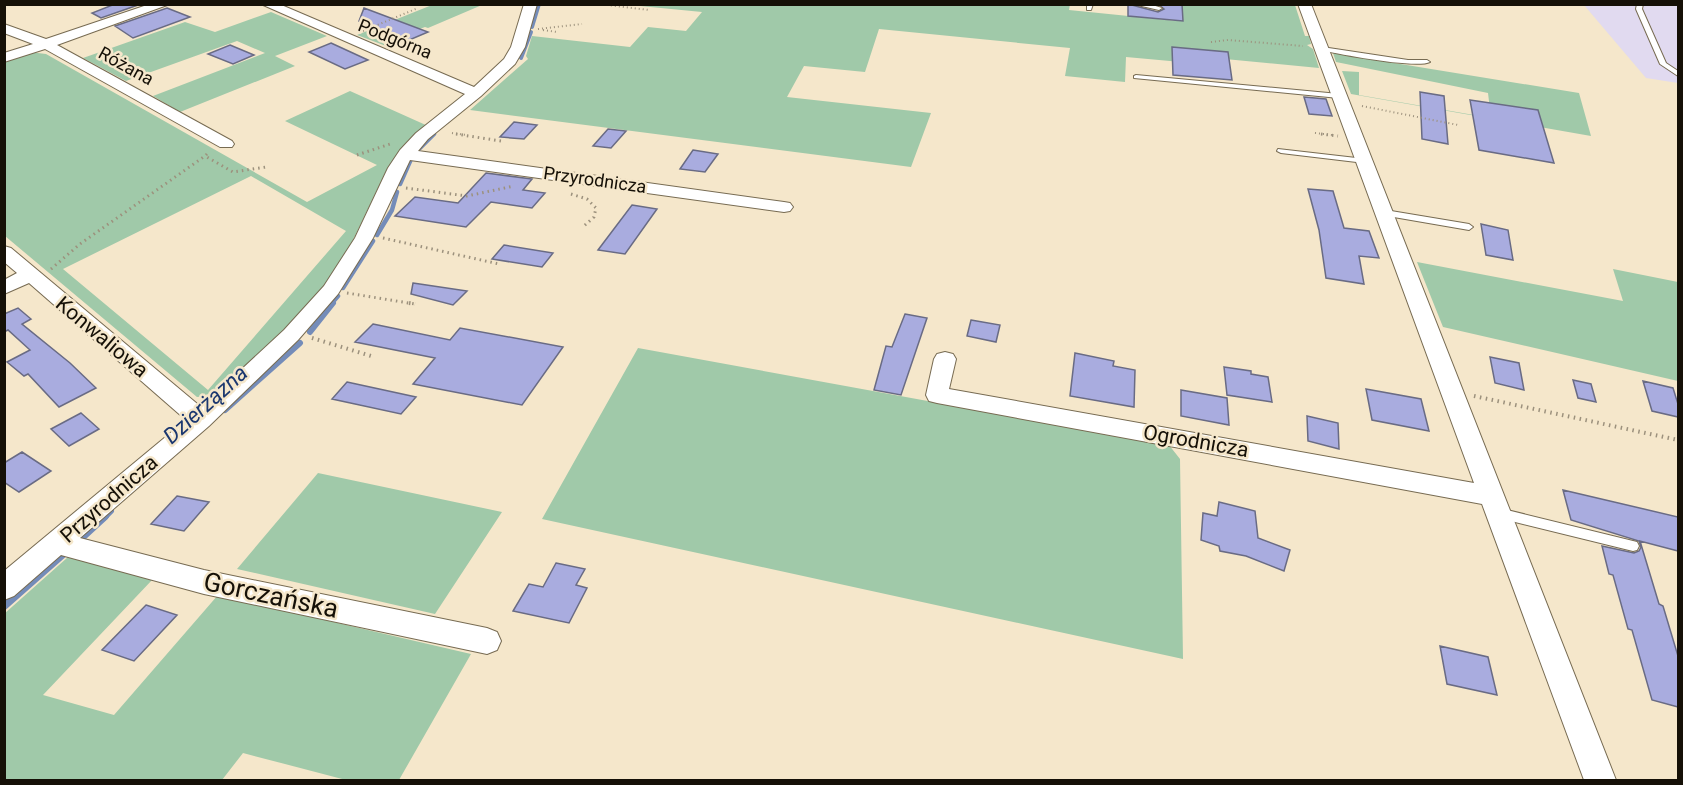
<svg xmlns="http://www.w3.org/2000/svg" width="1683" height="785" viewBox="0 0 1683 785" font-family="Roboto,sans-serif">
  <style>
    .industrial { fill: #e1daf0 }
    .green { fill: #a0c9a9; fill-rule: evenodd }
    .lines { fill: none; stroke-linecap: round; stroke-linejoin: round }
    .stream-far3 { stroke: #748cb9; stroke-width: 4 }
    .stream-far2 { stroke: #748cb9; stroke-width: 4.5 }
    .stream-far1 { stroke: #748cb9; stroke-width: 6 }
    .stream { stroke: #748cb9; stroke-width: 8 }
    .building { fill: #a9acdf; stroke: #696b84; stroke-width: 1.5 }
    .service-casing { stroke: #776b52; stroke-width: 2 }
    .minor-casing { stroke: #776b52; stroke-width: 2 }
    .path-far2 { stroke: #9c917d; stroke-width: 2; stroke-dasharray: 1 3; stroke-linecap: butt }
    .path-far1 { stroke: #9c917d; stroke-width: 3; stroke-dasharray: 1.5 4; stroke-linecap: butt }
    .path { stroke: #9c917d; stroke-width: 4; stroke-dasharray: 1.5 4.5; stroke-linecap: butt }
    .service { fill: #fff; fill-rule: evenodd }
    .minor { fill: #fff; fill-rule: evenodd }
    .labels { text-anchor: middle; stroke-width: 5; stroke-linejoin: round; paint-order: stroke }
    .far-street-label { font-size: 18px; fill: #151007; stroke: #f5e7cb }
    .street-label { font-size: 21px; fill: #151007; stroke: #f5e7cb }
    .water-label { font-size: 22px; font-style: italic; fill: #1b376f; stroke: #f5e7cb }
    .near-street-label { font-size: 26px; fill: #151007; stroke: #f5e7cb }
  </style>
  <rect width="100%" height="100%" fill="#f5e7cb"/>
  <path class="industrial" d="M1584,5H1678V83L1646,78Z"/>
  <path class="green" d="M1070,4L1069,10L1178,21L1183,20L1177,5H1295L1305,36H1309L1311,44L1307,45L1313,49L1319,68L1225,59L1181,62L1126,57L1125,82L1065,76L1070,48L879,29L865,72L804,66L787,97L931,113L911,167L470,110L528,59L526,56L532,36L630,47L648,27L686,31L702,12L630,5Z
    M432,5H482L428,28L425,27L398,37L402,39L386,46L357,35Z
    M271,12L327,36L275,56L295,66L180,112L153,96L265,53L237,41L126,81L83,58L185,22L215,32Z
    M30,52L46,54L307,202L377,165L285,121L350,91L428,126L399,153L387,169L353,240L323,288L284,334L219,395L197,397L5,236L4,61ZM251,176L346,231L208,390L63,269Z
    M1333,53L1579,93L1591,136L1351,94L1342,71L1359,72V95L1491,118L1488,93L1346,64L1336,62Z
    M1417,262L1623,301L1613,269L1678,282V381L1443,327Z
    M638,348L1169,445L1180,459L1183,659L542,519Z
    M318,473L502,512L435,614L237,569Z
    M68,557L153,579L43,695L114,715L218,595L471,654L399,780H346L243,753L222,780H5L4,614Z"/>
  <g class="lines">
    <path class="stream-far3" d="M532,27L539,4
      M521,58L531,32"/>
    <path class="stream-far2" d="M418,150L434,134
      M400,184L411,159
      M377,235L392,210L397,192
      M343,288L373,241
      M331,304L338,296"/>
    <path class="stream-far1" d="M310,332L333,303
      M225,410L300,343
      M104,518L111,511"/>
    <path class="stream" d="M80,539L105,516
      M4,606L63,554"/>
  </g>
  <path class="building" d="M115,4H141L101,18L92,13Z
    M1128,4L1158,12L1164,9L1158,4H1182L1183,21L1128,16Z
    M167,8L190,17L133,38L115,26Z
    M364,8L428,32L407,41L359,21Z
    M331,43L368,60L345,69L309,52Z
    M230,45L254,55L233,64L208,54Z
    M1172,47L1228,52L1232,80L1173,75Z
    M1420,92L1444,96L1448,144L1422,139Z
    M1304,97L1326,99L1332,116L1309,114Z
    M1470,100L1538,110L1554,163L1479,150Z
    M514,122L537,125L524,139L500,137Z
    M608,129L626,131L611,148L593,146Z
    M693,150L718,154L705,172L680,169Z
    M486,173L532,179L523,190L545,193L532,208L491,202L466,227L395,216L415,197L458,203Z
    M1308,189L1333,191L1344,228L1369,231L1379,258L1359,256L1364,284L1326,278L1319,230Z
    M632,205L657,209L625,254L598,250Z
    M1481,224L1508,230L1513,260L1486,255Z
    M504,245L553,253L542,267L492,259Z
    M413,283L467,291L453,305L411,294Z
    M18,308L31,319L22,324L70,363L96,388L59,407L28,374L24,376L7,362L30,350L8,330L4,332V314Z
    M905,314L927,318L901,395L874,390L886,346L892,347Z
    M971,320L1000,325L996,342L967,336Z
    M373,324L450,340L460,328L563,347L522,405L413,384L435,358L355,342Z
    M1075,353L1114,361L1113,366L1135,370L1134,407L1070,396Z
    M1490,357L1519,363L1524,390L1495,383Z
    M1224,367L1251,371V374L1268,377L1272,402L1227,395Z
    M1573,380L1591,384L1596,402L1578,398Z
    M1643,381L1673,388L1678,404V417L1652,411Z
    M347,382L416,397L401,414L332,399Z
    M1366,389L1421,399L1429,431L1372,420Z
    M1181,390L1227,398L1229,425L1181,416Z
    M81,413L99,429L69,446L51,429Z
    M1307,416L1338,423L1339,449L1308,441Z
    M22,452L51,471L19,492L4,482V463Z
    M1563,490L1678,517V551L1640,541L1659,604L1663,606L1678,656V707L1652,700L1632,630L1628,629L1613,575L1609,574L1602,546L1634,553L1639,551L1641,547L1639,541L1571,520Z
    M177,496L209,502L184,531L151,524Z
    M1219,502L1255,511L1258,538L1290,550L1284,571L1246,556L1220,551L1219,546L1201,540L1203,513L1217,516Z
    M556,563L585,569L576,585L587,588L569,623L513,611L529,584L543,587Z
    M146,605L177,615L134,661L102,650Z
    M1440,646L1488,657L1497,695L1447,684Z"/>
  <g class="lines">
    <defs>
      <path id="service" d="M1087,4H1093L1091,10H1087Z
        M1133,4H1149L1162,8L1159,10Z
        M1637,4H1643L1642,9L1666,63L1678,71V76L1660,64L1636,9Z
        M1322,47L1408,60H1427L1430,62C1416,69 1339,54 1320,50L1319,49Z
        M1136,75L1339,94L1343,96L1339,98L1134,78V76Z
        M1278,149L1365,159L1369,161L1365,163L1281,153L1277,151Z
        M1385,210L1469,224L1473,227L1469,230L1382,215L1381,213Z
        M1499,508L1633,541L1637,542L1639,546L1637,550L1633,551L1499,518L1495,516L1493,513L1495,510Z"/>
      <path id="minor" d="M150,4H170L57,45L232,141L234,144L232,147H220L45,49L4,62V53L33,44L4,33V24L46,39Z
        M261,4H279L474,87L504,59L511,47L524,4H537L525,47L515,64L481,96L428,139L418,151L784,202L790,203L793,207L790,211L784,212L410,160L373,238L338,294L298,340L209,426L80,538L204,570L487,628L497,632L501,641L497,650L487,654L204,594L61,555L14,596L4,600V571L186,420L29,283L4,294V280L17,273L4,262V246L11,248L201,407L284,330L324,286L355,238L388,168L400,150L416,133L465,94Z
        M1298,4H1311L1616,780H1584L1482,504L937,403L929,401L926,395L934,359L937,354L945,352L953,354L956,359L949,389L1474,483Z"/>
    </defs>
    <use href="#service" class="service-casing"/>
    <use href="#minor" class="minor-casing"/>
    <path class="path-far2" d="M599,4L649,10
      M538,29L582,24
      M543,30L557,32
      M363,31L418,8
      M1211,42L1228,40L1303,46
      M1362,106L1458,125
      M452,133L466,135
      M1315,133L1332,135"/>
    <path class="path-far1" d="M456,134L501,141
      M1321,134L1338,136
      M207,154L205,156L233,172L266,167
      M357,155L393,143
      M406,188L467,196L514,186
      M571,194L587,199L596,208L594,217L584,226
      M383,238L499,264
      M51,269L80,244L205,156
      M347,293L415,304"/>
    <path class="path" d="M409,303L415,304
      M312,338L371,356
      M1474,396L1678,440"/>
    <use href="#service" class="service"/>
    <use href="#minor" class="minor"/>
  </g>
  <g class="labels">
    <g class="far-street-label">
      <text transform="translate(395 39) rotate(22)" y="6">Podgórna</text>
      <text transform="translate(126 66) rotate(29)" y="6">Różana</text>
      <text transform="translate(595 180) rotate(8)" y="6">Przyrodnicza</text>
    </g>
    <g class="street-label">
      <text transform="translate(102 337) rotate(40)" y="7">Konwaliowa</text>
      <text transform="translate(1196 441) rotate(10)" y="7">Ogrodnicza</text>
      <text transform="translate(109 499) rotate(-41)" y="7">Przyrodnicza</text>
    </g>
    <g class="water-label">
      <text transform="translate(205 404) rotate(-42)" y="8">Dzierżązna</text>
    </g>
    <g class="near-street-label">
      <text transform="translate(271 595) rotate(12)" y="9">Gorczańska</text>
    </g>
  </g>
  <rect width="1683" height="785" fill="none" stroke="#151007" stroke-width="12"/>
</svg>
